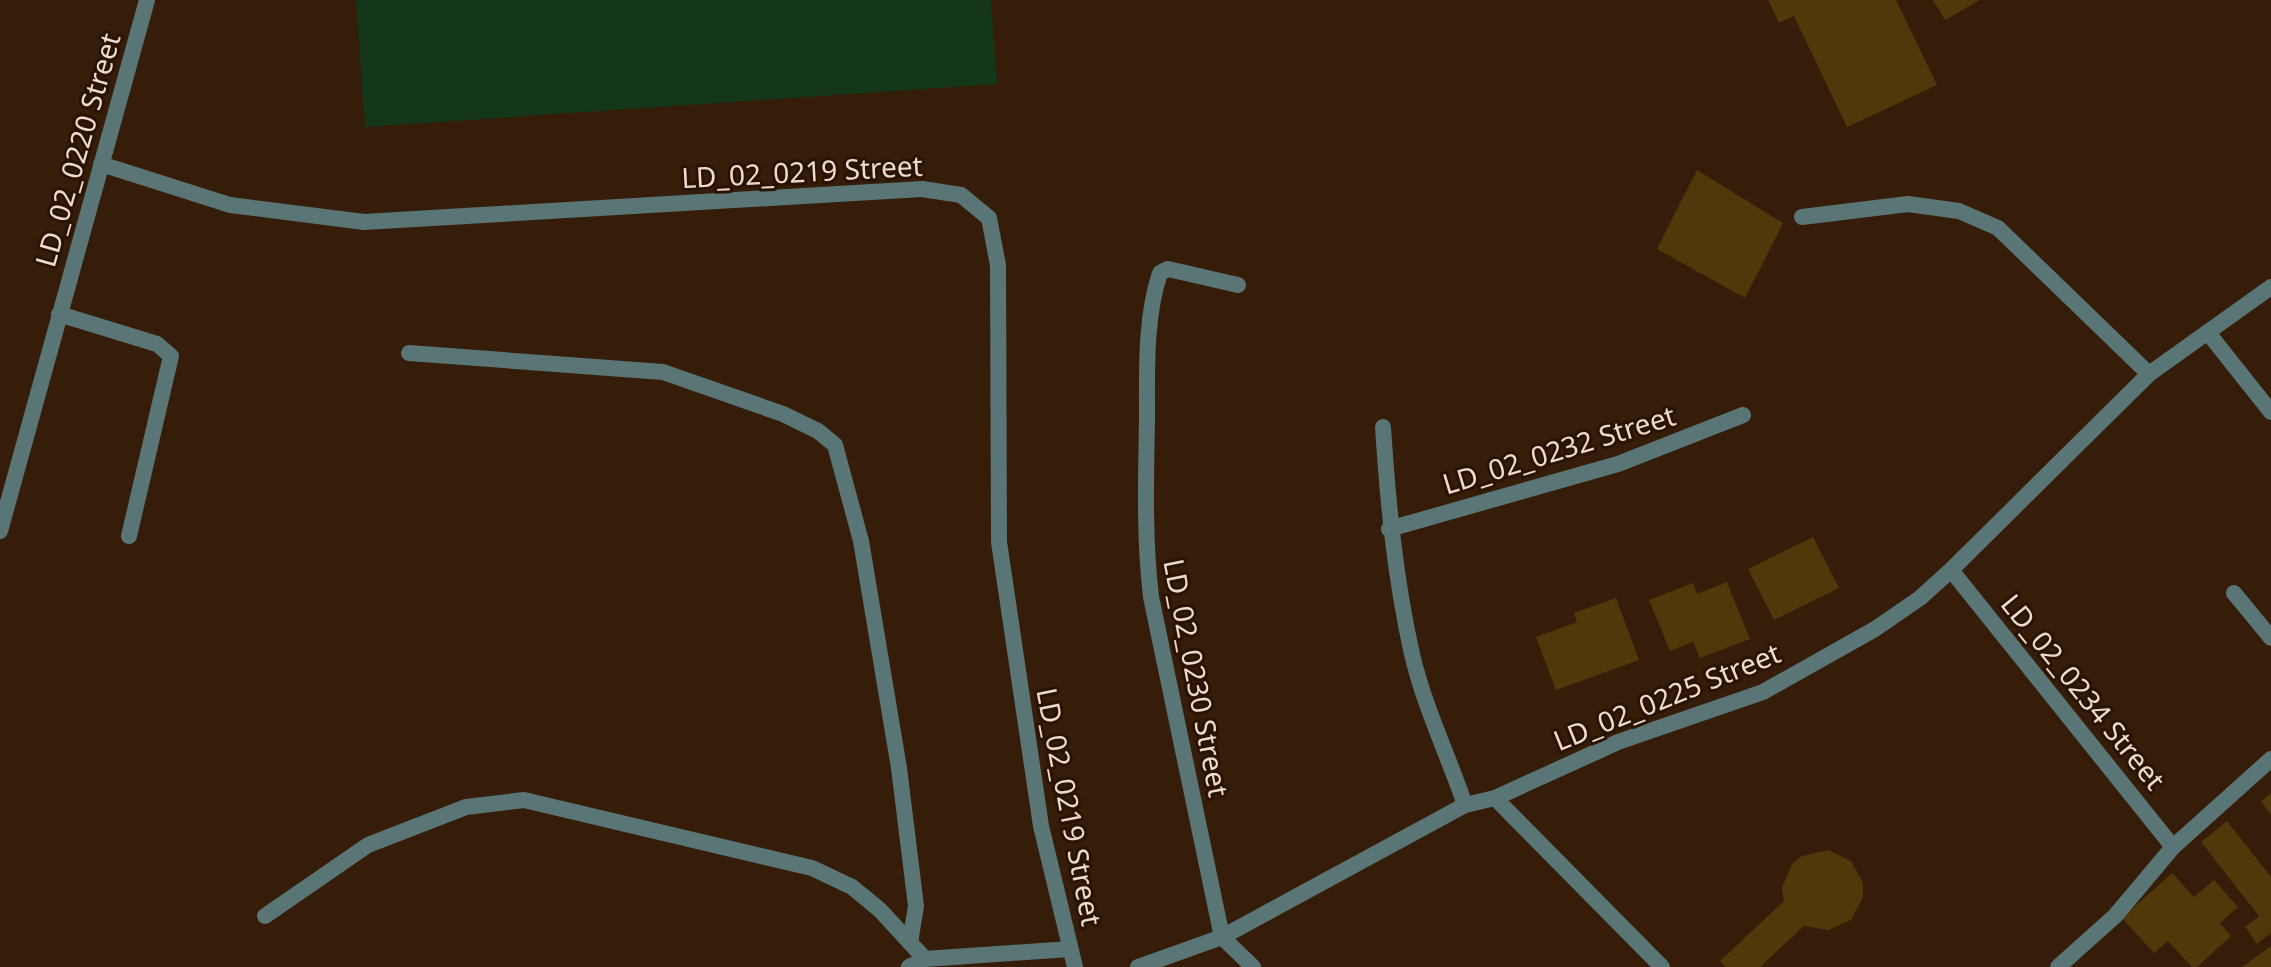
<svg xmlns="http://www.w3.org/2000/svg" width="2271" height="967" viewBox="0 0 2271 967" font-family="'Noto Sans',sans-serif">
  <style>
    .green { fill: #133718 }
    .building { fill: #50380a }
    .lines { fill: none; stroke-linecap: round; stroke-linejoin: round }
    .service { stroke: #5a7576; stroke-width: 16 }
    .minor { stroke: #5a7576; stroke-width: 16 }
    .labels { text-anchor: middle; stroke-width: 6; stroke-linejoin: round; paint-order: stroke }
    .street-label { font-size: 28px; fill: #ecdbd0; stroke: #2b1302 }
  </style>
  <rect width="100%" height="100%" fill="#351d0a"/>
  <path class="green" d="M356,0H991L997,84L365,127Z"/>
  <path class="building" d="M1768,0H1896L1937,85L1847,127L1794,16L1779,23Z
    M1933,0H1980L1945,20Z
    M1697,170L1783,223L1745,298L1657,249Z
    M1813,537L1839,588L1774,620L1748,569Z
    M1727,582L1750,639L1700,658L1693,642L1670,651L1649,600L1693,583L1697,594Z
    M1616,598L1639,660L1556,690L1536,637L1577,622L1574,613Z
    M2271,793V815L2261,801Z
    M2227,821L2271,877V933L2257,944L2245,927L2259,916L2201,842Z
    M1828,850L1851,861L1863,883V897L1851,920L1828,930L1804,926L1760,967H1726L1720,961L1784,901L1782,888L1792,864L1802,856Z
    M2172,873L2194,897L2214,880L2238,907L2220,923L2231,936L2197,967H2192L2168,941L2154,953L2122,918Z
    M2271,946V967H2242Z"/>
  <g class="lines">
    <path class="service" d="M409,353L663,372L783,414L818,431L835,445L861,541L899,768L916,906L910,943
      M265,916L368,845L466,807L524,800L812,868L852,887L880,910L925,959
      M909,967L925,959L1070,949"/>
    <path class="minor" d="M101,164L230,205L364,222L922,189L961,195L989,218L998,265L999,542L1041,826L1075,967
      M1802,217L1908,204L1959,211L1998,228L2149,374
      M1238,285L1168,269L1160,273C1145,317 1147,372 1147,419C1146,479 1144,537 1151,597L1222,937L1253,967
      M59,314L157,344L171,356L129,536
      M2209,334L2271,412
      M1383,427C1388,504 1395,578 1412,654C1424,706 1448,755 1465,805
      M1389,529L1618,464L1743,415
      M0,531L147,0
      M1951,570L2173,847
      M2234,593L2271,638
      M1495,798L1662,967
      M1138,967L1222,937L1465,805L1495,798L1618,742L1763,692L1875,629L1920,598L1951,570L2149,374L2271,287
      M2058,967L2115,916L2173,847L2271,759"/>
  </g>
  <g class="labels">
    <g class="street-label">
      <text transform="translate(78 150) rotate(-74)" y="10">LD_02_0220 Street</text>
      <text transform="translate(802 172) rotate(-3)" y="10">LD_02_0219 Street</text>
      <text transform="translate(1559 450) rotate(-17)" y="10">LD_02_0232 Street</text>
      <text transform="translate(1196 678) rotate(79)" y="10">LD_02_0230 Street</text>
      <text transform="translate(2083 692) rotate(51)" y="10">LD_02_0234 Street</text>
      <text transform="translate(1667 697) rotate(-22)" y="10">LD_02_0225 Street</text>
      <text transform="translate(1069 807) rotate(79)" y="10">LD_02_0219 Street</text>
    </g>
  </g>
</svg>
